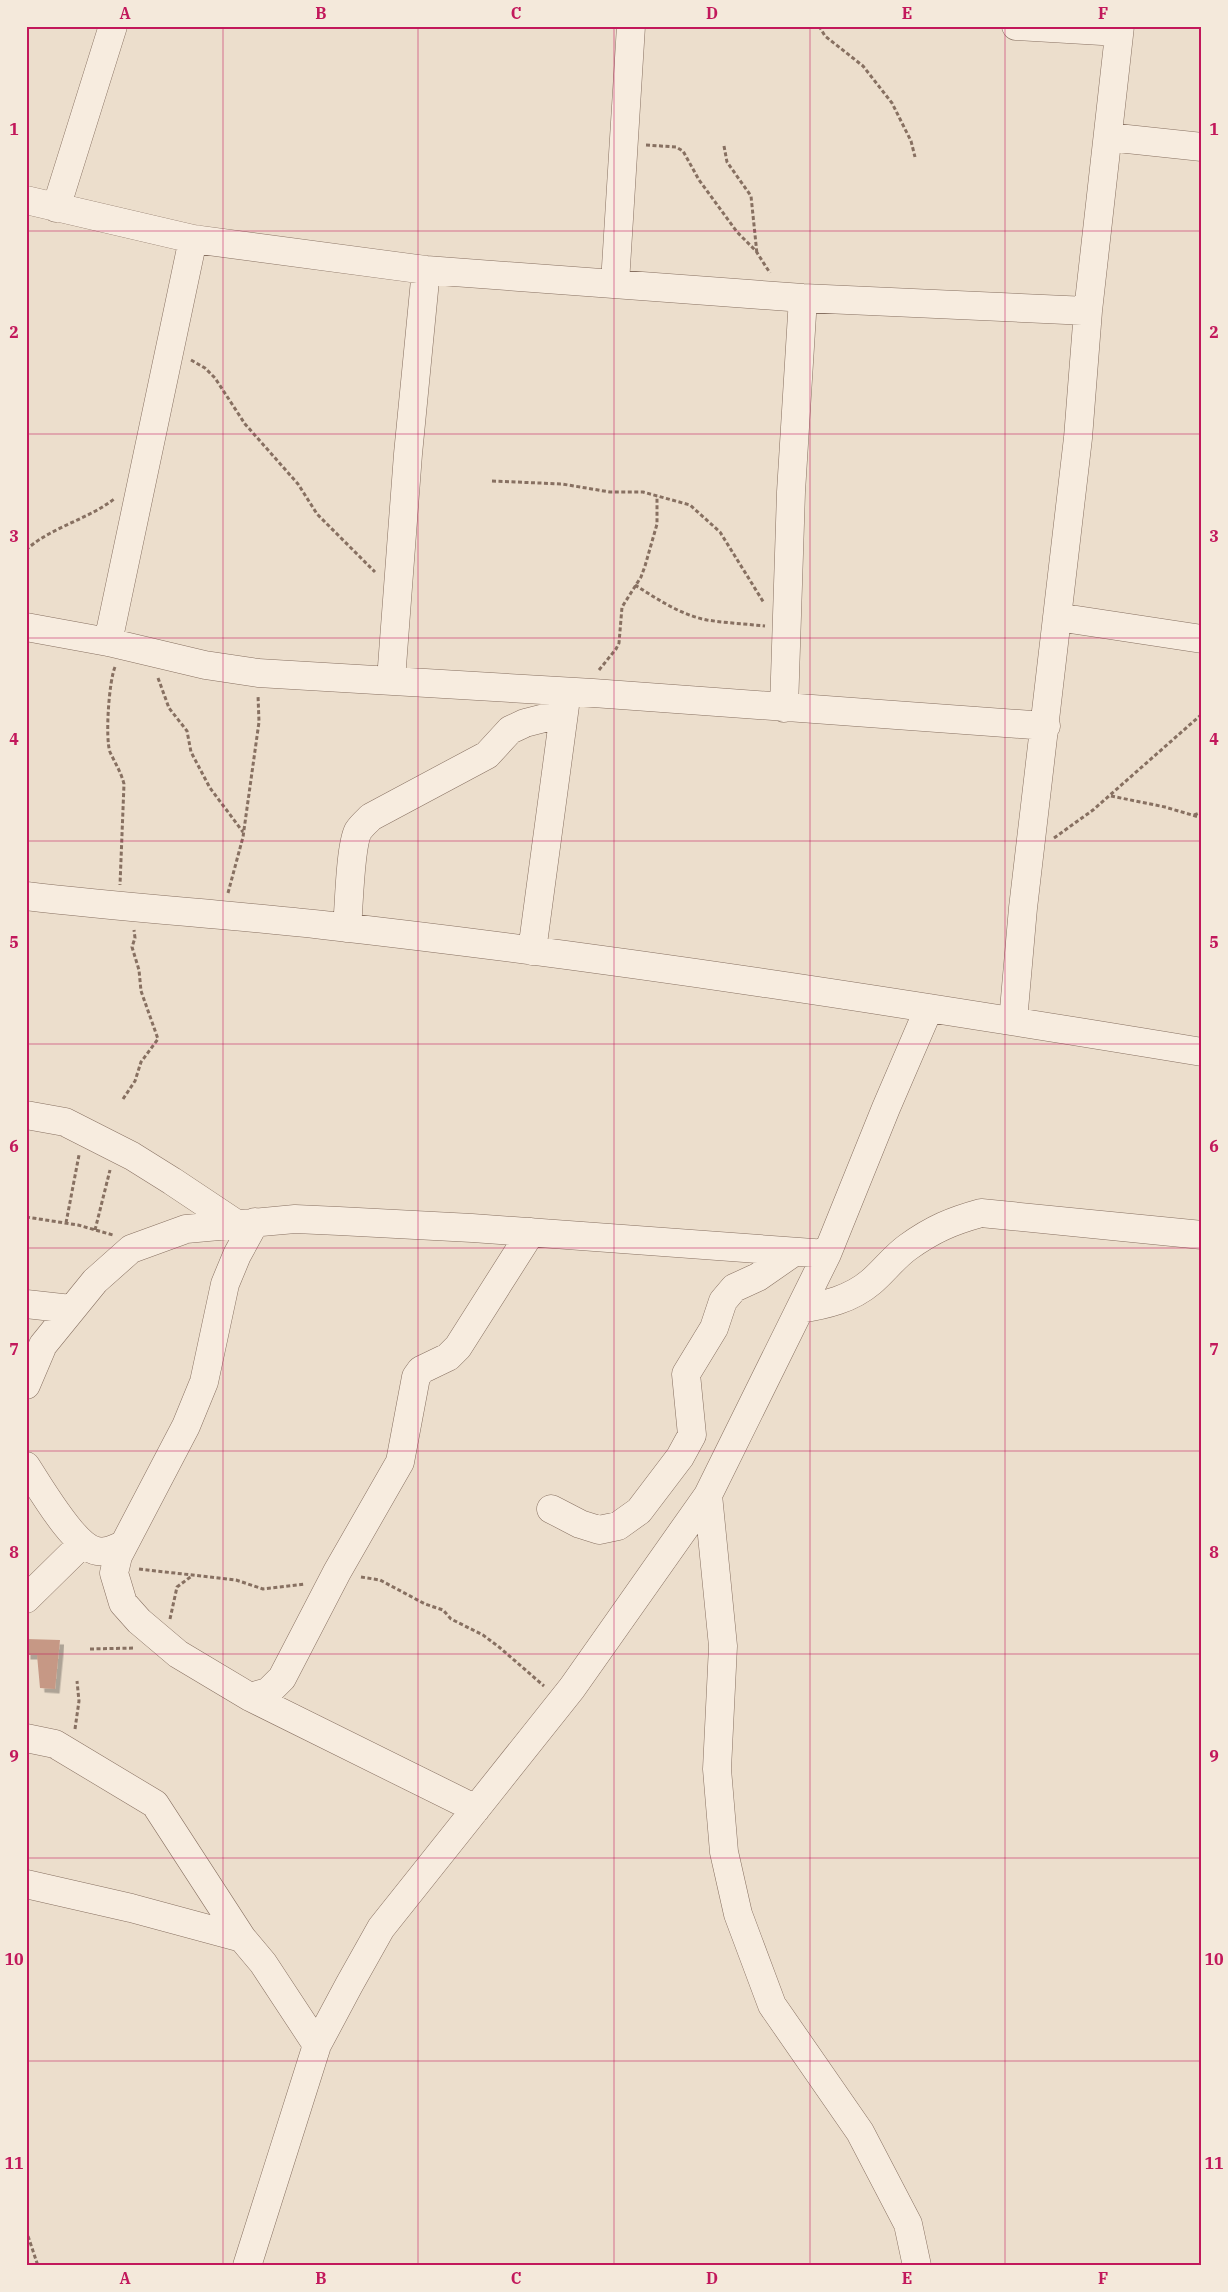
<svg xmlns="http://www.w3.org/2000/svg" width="1228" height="2292" viewBox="0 0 1228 2292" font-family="'IBM Plex Serif',serif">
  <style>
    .building { fill: #c69885; filter: url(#shadow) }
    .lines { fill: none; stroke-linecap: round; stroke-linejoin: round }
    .minor-casing { stroke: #877061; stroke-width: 29 }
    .path { stroke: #877061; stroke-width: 3; stroke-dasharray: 4 2.5; stroke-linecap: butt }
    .minor { stroke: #f7ecdf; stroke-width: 28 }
    .grid { fill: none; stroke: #c2185b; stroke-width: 1; stroke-opacity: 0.55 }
    .neatline { fill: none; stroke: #c2185b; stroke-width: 2 }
    .grid-label { font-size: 16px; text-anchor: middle; font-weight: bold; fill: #c2185b }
  </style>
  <defs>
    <filter id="shadow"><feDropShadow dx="4.5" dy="4.5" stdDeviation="0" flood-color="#0004"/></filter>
  </defs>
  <rect width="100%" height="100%" fill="#ecdecc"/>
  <path class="building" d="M26,1639L60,1640L55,1689L40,1688L37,1655H26Z"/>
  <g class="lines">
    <defs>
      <path id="minor" d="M1016,26L1119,32
        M1108,137L1202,147
        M26,200L193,239L426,270L803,298L1088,311
        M56,208L113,26
        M615,283L631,26
        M1057,617L1202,639
        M26,627L108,642L205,665L258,673L593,693L1046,726
        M108,642L193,239
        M391,680L408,454L426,270
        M784,708L791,492L803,298
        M26,896C125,908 224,914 323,925C617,958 910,1004 1202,1052
        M347,928C349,907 350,847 358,831C362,825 367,821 371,817L487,755L510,730L525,723L564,713
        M532,951L566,698
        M1013,1021L1023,908L1078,438L1088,311L1120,26
        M26,1115L65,1122L132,1156L172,1181L235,1223
        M255,1222L237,1255L225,1284L204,1382L186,1426L118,1556L114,1573L123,1603L139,1621L178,1654L250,1697L476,1809
        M26,1304L71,1309
        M800,1309C826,1305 851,1299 871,1282C884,1271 894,1257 908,1247C933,1229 952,1221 981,1213L1202,1235
        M26,1385L43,1345L95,1281L131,1249L186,1229L295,1219L339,1221L472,1228L827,1254
        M26,1466C40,1487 74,1547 97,1551C107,1553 114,1549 123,1545
        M708,1495L723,1646L717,1769L724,1852L738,1914L772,2005L860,2132L908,2224L917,2266
        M551,1509L580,1524L599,1530L618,1526L639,1511L680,1457L692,1435L686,1374L714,1328L723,1301L734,1288L758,1277L794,1252
        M26,1599L82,1544
        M250,1697L268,1692L282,1678L337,1572L400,1462L416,1377L421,1370L448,1357L458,1347L531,1232
        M26,1738L55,1744L155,1804L242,1938L263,1963L317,2045
        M26,1884L131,1908L242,1938
        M247,2266L317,2045L349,1985L381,1928L572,1688L708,1495L827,1254L886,1108L929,1008"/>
    </defs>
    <use href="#minor" class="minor-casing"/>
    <path class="path" d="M819,26L825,36L863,66L892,103L911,141L915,157
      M646,145L676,147L683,151L699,180L737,232L756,251L770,273
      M724,146L727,162L751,196L757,254
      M191,360L205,368L215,378L245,424L298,484L317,514L375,572
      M492,481L562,484L610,492H643L690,505L720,532L764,603
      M26,550C51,527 87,520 114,499
      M635,585C657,599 681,615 707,620C726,623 746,624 765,626
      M115,667C109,681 105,738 110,752C115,763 121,772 124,784L120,885
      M599,670L616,649L619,643L622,607L641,577L645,566L657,524V496
      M158,678L169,708L187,731L191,752L210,788L243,832
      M1111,796L1165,807L1202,818
      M1194,815L1202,812
      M1054,838L1093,810L1202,714
      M228,893L243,837L259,722L258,695
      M123,1099L135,1081L141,1062L158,1039L141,991L139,970L132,947L135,938L134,930
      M26,1217L78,1225L113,1235
      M66,1223L79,1155
      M95,1230L110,1170
      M139,1569L236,1580L263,1589L305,1584
      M361,1577L380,1580L425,1604L443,1610L451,1619L483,1635L499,1647L544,1686
      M170,1619L177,1587L193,1575
      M90,1649L135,1648
      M75,1729L79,1701L77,1681
      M26,2091V2103
      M26,2230L38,2266"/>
    <use href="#minor" class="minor"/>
  </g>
  <path class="grid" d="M223,26V2266M418,26V2266M614,26V2266M810,26V2266M1005,26V2266M26,231H1202M26,434H1202M26,638H1202M26,841H1202M26,1044H1202M26,1248H1202M26,1451H1202M26,1654H1202M26,1858H1202M26,2061H1202"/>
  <rect width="1228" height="2292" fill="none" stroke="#f4e9db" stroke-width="55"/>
  <rect x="28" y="28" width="1172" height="2236" class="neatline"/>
  <g class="grid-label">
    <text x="125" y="19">A</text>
    <text x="321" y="19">B</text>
    <text x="516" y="19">C</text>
    <text x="712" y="19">D</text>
    <text x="907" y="19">E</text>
    <text x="1103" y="19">F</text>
    <text x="14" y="135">1</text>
    <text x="1214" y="135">1</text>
    <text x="14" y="338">2</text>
    <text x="1214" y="338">2</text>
    <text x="14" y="542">3</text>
    <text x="1214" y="542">3</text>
    <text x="14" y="745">4</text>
    <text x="1214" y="745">4</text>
    <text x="14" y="948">5</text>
    <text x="1214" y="948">5</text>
    <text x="14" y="1152">6</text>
    <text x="1214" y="1152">6</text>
    <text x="14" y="1355">7</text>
    <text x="1214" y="1355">7</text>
    <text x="14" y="1558">8</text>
    <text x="1214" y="1558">8</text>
    <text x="14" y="1762">9</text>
    <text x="1214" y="1762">9</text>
    <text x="14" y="1965">10</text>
    <text x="1214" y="1965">10</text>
    <text x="14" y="2169">11</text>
    <text x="1214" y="2169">11</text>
    <text x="125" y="2284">A</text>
    <text x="321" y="2284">B</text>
    <text x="516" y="2284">C</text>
    <text x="712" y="2284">D</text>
    <text x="907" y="2284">E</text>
    <text x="1103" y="2284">F</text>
  </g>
</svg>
